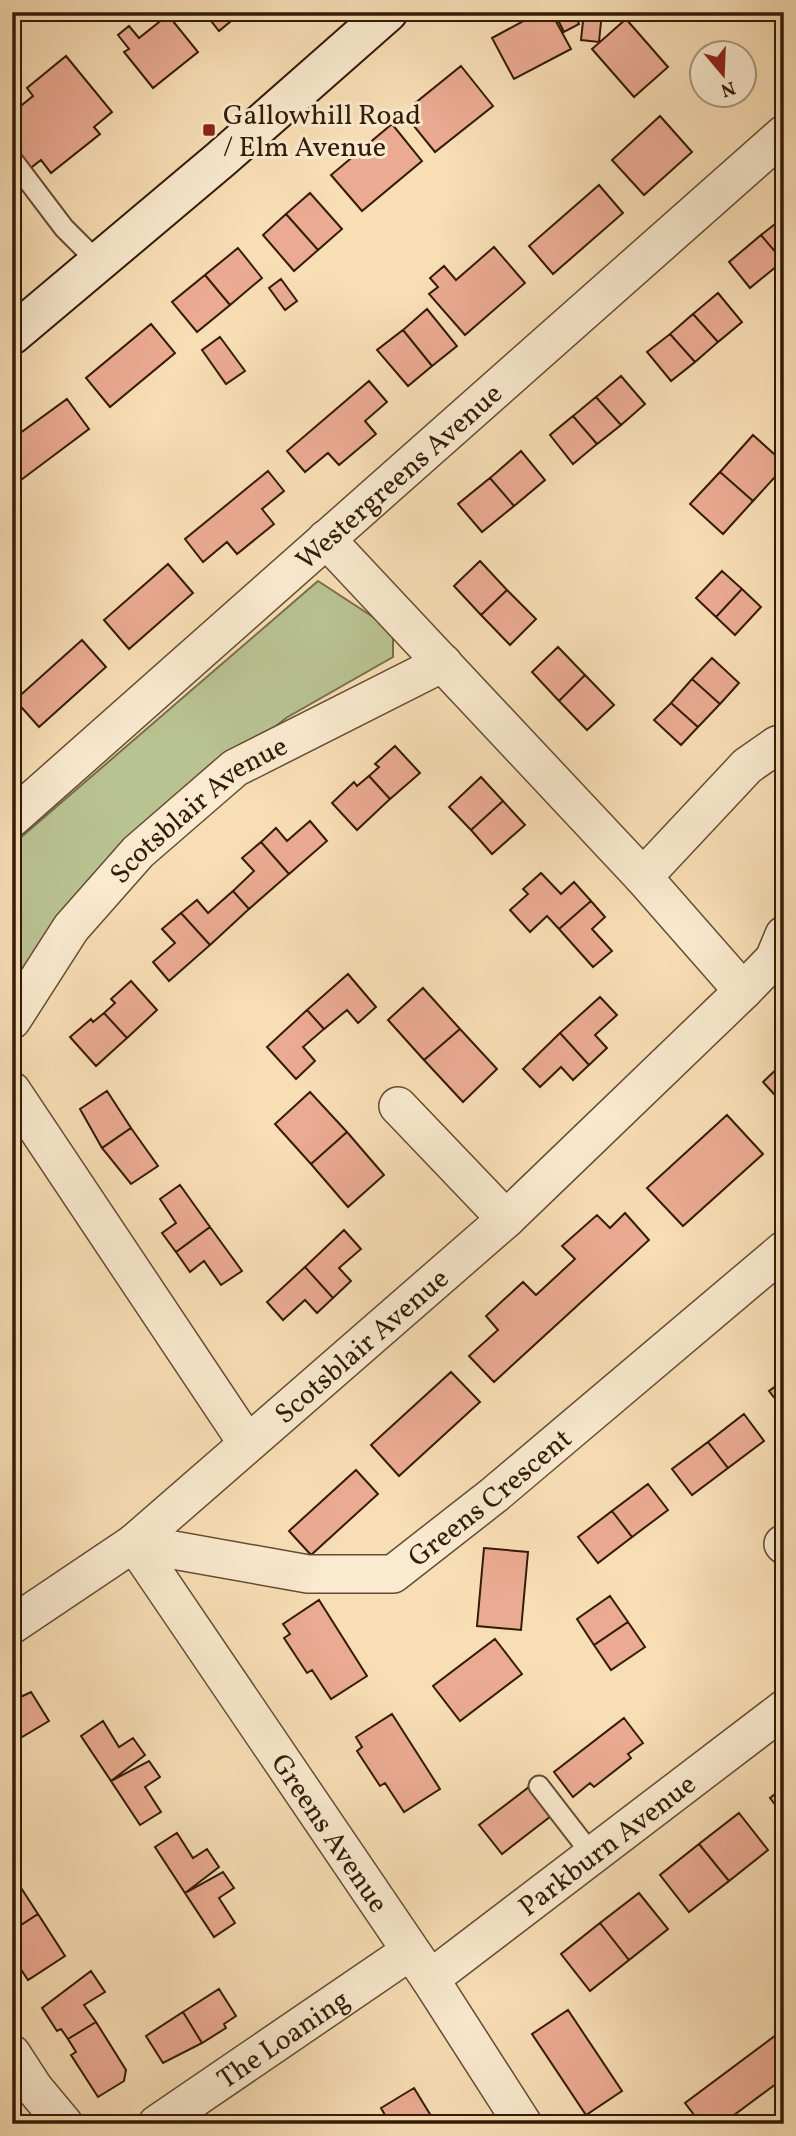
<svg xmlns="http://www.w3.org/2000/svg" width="796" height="2136" viewBox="0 0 796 2136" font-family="Vollkorn,serif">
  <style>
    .green { fill: #b9c291; stroke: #766e4c; stroke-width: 2 }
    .building { fill: #ebab92; stroke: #331b08; stroke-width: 2 }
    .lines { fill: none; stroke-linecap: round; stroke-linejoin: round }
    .lane-casing { stroke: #644c33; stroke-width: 23 }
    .street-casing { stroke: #644c33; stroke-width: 40 }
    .secondary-casing { stroke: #331b08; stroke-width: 42 }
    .lane { stroke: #faeacf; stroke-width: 19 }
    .street { stroke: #faeacf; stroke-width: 37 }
    .secondary { stroke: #faeacf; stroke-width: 38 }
    .poi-dot { fill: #8f2418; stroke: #faeacf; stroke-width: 2.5 }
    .labels { text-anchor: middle; stroke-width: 6; stroke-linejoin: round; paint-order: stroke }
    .poi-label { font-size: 28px; fill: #331b08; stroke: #faeacf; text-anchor: start }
    .street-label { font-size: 28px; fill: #331b08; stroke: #faeacf }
  </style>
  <rect width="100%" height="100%" fill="#f8deb5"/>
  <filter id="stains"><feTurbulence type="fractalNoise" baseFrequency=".00286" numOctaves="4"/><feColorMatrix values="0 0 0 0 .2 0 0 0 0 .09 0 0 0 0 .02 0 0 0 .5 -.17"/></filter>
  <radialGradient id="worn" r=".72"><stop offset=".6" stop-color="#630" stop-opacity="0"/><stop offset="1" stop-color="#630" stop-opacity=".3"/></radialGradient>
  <path class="green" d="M318,581L393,630V657L286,718L150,828L12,984V845Z"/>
  <path class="building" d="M204,12H242L219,31Z
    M540,12H551L571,49L514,79L492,38Z
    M554,12H574L579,24L564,32Z
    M584,12H602L599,42L581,40Z
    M168,15L198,52L153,88L124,52L129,49L118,35L129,26L139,38Z
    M626,19L668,67L634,97L592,49Z
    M66,56L112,112L94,127L100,134L51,173L41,160L28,170L12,151V113L33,96L27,88Z
    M461,66L493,106L435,152L409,120L420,112L414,104Z
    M660,116L692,152L644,195L612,160Z
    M392,124L422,161L362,211L331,175Z
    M599,185L623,213L553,274L529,246Z
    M310,193L342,229L318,250L286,214Z
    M286,214L318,250L294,271L263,235Z
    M784,217V260L783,261L761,235Z
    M761,235L783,261L750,288L729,262Z
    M494,247L525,283L465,335L429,294L438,287L430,278L444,266L456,280Z
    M238,248L262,278L230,305L205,275Z
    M205,275L230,305L197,332L172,302Z
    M281,279L297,301L285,310L269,288Z
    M718,293L742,322L718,342L693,314Z
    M427,309L457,346L432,366L403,330Z
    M693,314L718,342L695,362L670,334Z
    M151,324L175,353L110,407L86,378Z
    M403,330L432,366L408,386L377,350Z
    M670,334L695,362L671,381L647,352Z
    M220,337L245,371L226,384L202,350Z
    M621,376L645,404L621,425L596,397Z
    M369,381L387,402L365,421L376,434L339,465L328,453L305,472L287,451Z
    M596,397L621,425L597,444L573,416Z
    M67,399L89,429L17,483L12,477V439Z
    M573,416L597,444L573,464L550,435Z
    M753,435L784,463V467L753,501L720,472Z
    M521,451L545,480L514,506L490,478Z
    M268,471L284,491L262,509L274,524L237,554L227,542L203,562L185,539Z
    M720,472L753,501L723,534L690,504Z
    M490,478L514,506L482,532L458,504Z
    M480,561L507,590L481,615L454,586Z
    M168,564L193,593L129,649L104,620Z
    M722,571L742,589L716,617L696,598Z
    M742,589L761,607L735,635L716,617Z
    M507,590L536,619L510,645L481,615Z
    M82,640L106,667L39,727L15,700Z
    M558,647L585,675L559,701L532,672Z
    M712,658L739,683L720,704L692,679Z
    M585,675L614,705L587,730L559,701Z
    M692,679L720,704L698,727L671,703Z
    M671,703L698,727L681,745L654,720Z
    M395,746L420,773L390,799L369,776L379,767L375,764Z
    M369,776L390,799L357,830L332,803L354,782L357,786Z
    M481,777L503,801L471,830L449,807Z
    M503,801L525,825L492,854L471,830Z
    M310,821L327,841L289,874L261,842L276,828L287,841Z
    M261,842L289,874L249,909L233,891L254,871L242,858Z
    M541,873L561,894L574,882L591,901L559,929L547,916L530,932L510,910L528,894L523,889Z
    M233,891L249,909L210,945L181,913L197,900L208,913Z
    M591,901L605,917L592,929L612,951L593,967L559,929Z
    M181,913L210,945L169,981L153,962L175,943L162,929Z
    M348,974L376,1007L358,1023L347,1010L324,1029L307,1010Z
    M131,981L157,1010L127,1038L104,1013L115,1003L111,999Z
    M423,988L460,1029L424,1060L388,1020Z
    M600,997L617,1015L595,1035L607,1048L589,1065L560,1033Z
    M307,1010L324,1029L303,1047L315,1061L296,1079L267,1047Z
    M104,1013L127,1038L96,1066L70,1037L91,1019L93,1022Z
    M460,1029L497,1069L463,1102L424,1060Z
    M560,1033L589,1065L573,1080L561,1067L540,1087L523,1069Z
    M784,1062V1105L763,1082Z
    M107,1091L131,1128L102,1148L80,1109Z
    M310,1092L347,1132L311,1164L275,1124Z
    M727,1115L763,1154L683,1226L647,1188Z
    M131,1128L158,1166L131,1184L102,1148Z
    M347,1132L384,1175L348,1207L311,1164Z
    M180,1185L210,1227L176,1252L162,1233L176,1223L160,1199Z
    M625,1213L649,1240L494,1382L469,1356L498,1330L486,1316L523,1282L536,1295L575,1259L562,1246L597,1215L610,1228Z
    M210,1227L242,1271L221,1285L204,1261L190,1272L176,1252Z
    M344,1230L361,1249L339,1268L351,1281L333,1298L305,1267Z
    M305,1267L333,1298L317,1313L305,1300L283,1320L267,1302Z
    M451,1372L480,1402L399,1476L371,1445Z
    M784,1380V1410L769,1391Z
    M744,1414L764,1441L728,1468L708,1442Z
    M708,1442L728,1468L692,1495L672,1469Z
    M356,1470L378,1494L311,1555L289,1531Z
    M648,1484L668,1510L632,1537L612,1511Z
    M612,1511L632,1537L598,1563L578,1537Z
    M484,1548L528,1552L521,1630L477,1626Z
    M610,1596L628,1622L594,1645L577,1619Z
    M319,1600L367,1676L331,1699L312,1670L307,1673L284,1638L290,1634L283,1624Z
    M628,1622L645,1647L611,1670L594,1645Z
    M495,1639L522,1674L460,1721L433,1686Z
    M31,1692L49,1721L12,1743V1701Z
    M392,1714L440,1789L404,1812L385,1783L380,1786L357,1751L362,1747L356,1737Z
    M624,1718L643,1743L628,1754L631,1758L594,1787L590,1783L573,1797L554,1772Z
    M103,1721L119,1747L133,1738L145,1755L111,1781L81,1736Z
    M149,1761L160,1777L145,1787L161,1812L140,1825L111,1781Z
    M529,1787L551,1816L502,1854L479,1825Z
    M784,1787V1816L770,1798Z
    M739,1813L768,1850L729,1881L699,1844Z
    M177,1833L193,1858L207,1849L219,1867L185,1893L155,1847Z
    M699,1844L729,1881L689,1912L660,1875Z
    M223,1872L234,1888L219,1898L235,1923L214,1937L185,1893Z
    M12,1874L38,1914L12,1931Z
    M639,1893L668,1929L629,1960L600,1923Z
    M38,1914L65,1956L28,1980L12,1956V1931Z
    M600,1923L629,1960L590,1991L561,1954Z
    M91,1971L105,1992L84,2005L96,2022L68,2039L61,2029L57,2031L42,2008Z
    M219,1989L236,2016L224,2024L226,2028L202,2043L183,2012Z
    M568,2010L622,2091L586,2115L532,2034Z
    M183,2012L202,2043L163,2063L146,2036Z
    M96,2022L126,2070L124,2081L98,2097L71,2055L76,2052L68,2039Z
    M784,2029V2078L722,2124H701L685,2103Z
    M414,2088L436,2124H390L381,2108Z"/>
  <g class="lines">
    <defs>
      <path id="lane" d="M14,162L64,228L99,263
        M539,1786L593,1856"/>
      <g id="street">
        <path d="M326,539L643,877L743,991"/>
        <path id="s1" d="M12,818L784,134"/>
        <path d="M643,877L747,766L777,745L784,748"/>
        <path id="s2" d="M12,1020L71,928L138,852L235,768L443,663"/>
        <path d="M12,1091L247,1443"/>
        <path d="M398,1106L506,1219"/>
        <path id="s3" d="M134,1543L308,1574H393L494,1495L784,1250"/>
        <path id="s4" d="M134,1543L430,1979L523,2124"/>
        <path d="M783,1544L784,1545"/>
        <path id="s5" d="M12,1625L134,1543L506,1219L743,991L774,959L784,935"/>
        <path id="s6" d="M430,1979L784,1709"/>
        <path d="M12,2054L34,2088L64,2124"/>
        <path id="s7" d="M157,2124L409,1952"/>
      </g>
      <path id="secondary" d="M12,335L221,159L388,12"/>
    </defs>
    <use href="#lane" class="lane-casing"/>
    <use href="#street" class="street-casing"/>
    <use href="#secondary" class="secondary-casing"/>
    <use href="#lane" class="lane"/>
    <use href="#street" class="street"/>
    <use href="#secondary" class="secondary"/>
  </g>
  <rect class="poi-dot" x="202" y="123" width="14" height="14" rx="3.5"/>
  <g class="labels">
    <g class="poi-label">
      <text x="223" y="124">Gallowhill Road<tspan x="223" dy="32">/ Elm Avenue</tspan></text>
    </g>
    <g class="street-label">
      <text dy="10" stroke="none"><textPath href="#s1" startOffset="516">Westergreens Avenue</textPath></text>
      <text dy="10" stroke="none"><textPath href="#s2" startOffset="285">Scotsblair Avenue</textPath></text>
      <text dy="10" stroke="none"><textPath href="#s5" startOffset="448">Scotsblair Avenue</textPath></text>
      <text dy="10" stroke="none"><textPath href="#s3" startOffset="385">Greens Crescent</textPath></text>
      <text dy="10" stroke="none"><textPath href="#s4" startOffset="350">Greens Avenue</textPath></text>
      <text dy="10" stroke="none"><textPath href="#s6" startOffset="222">Parkburn Avenue</textPath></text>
      <text dy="10" stroke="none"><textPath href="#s7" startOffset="152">The Loaning</textPath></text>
    </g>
  </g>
  <rect width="796" height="2136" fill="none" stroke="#f8deb5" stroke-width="42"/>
  <rect x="14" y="14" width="768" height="2108" fill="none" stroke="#331b08" stroke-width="3.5"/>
  <rect x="21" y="21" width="754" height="2094" fill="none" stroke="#331b08" stroke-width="2"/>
  <g transform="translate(723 74) rotate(161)"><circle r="33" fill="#faeacf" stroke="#aa977f" stroke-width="2"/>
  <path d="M0-5L12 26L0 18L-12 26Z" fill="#8f2418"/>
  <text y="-10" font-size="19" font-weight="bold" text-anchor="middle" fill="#331b08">N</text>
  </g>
  <rect width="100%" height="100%" filter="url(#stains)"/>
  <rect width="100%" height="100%" fill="url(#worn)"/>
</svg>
